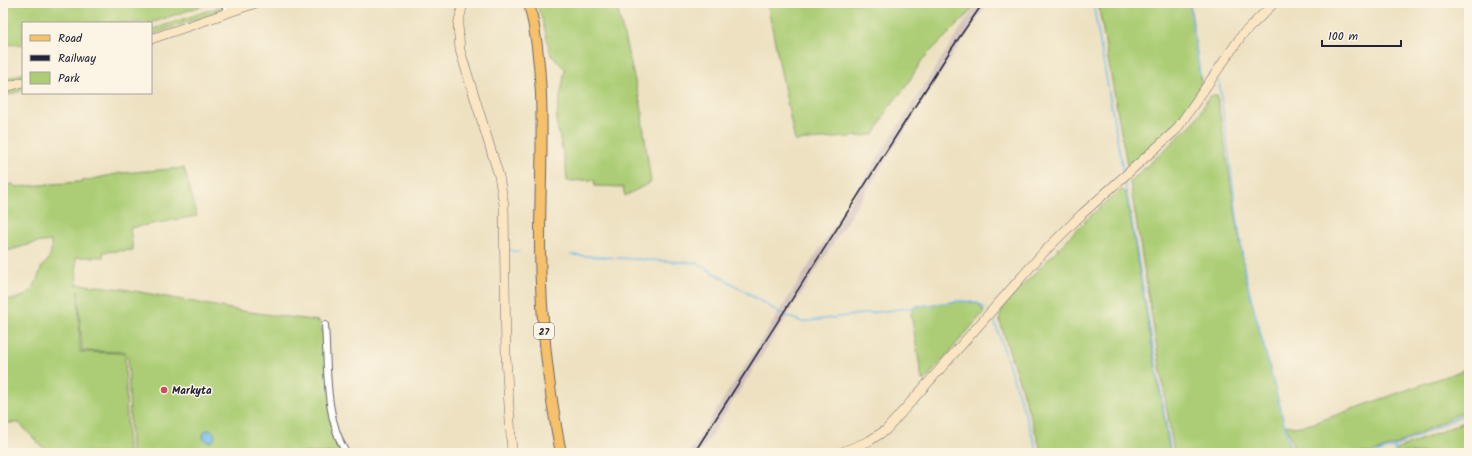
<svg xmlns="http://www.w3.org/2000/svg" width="1472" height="456" viewBox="0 0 1472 456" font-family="Kalam,sans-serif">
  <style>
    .industrial { fill: #d0c0bc }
    .green { fill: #accd75; stroke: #677858; fill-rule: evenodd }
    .water { fill: #71bcea; stroke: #4a6f92 }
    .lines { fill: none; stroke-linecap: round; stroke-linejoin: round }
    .stream { stroke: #71bcea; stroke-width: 1.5 }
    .street-casing { stroke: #69656a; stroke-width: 8 }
    .secondary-casing { stroke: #69656a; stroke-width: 10 }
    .primary-casing { stroke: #69656a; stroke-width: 12 }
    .street { stroke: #fff; stroke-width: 6 }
    .secondary { stroke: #fbe6c4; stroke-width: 9 }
    .primary { stroke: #f6c16b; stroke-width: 10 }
    .rail { stroke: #22223b; stroke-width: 1.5 }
    .poi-dot { fill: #d1495b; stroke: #fcf5e5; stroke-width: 1.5 }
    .labels { text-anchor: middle; stroke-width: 3; stroke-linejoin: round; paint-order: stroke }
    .shield { fill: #fcf5e5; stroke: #63616e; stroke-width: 1 }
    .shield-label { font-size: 10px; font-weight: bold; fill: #22223b }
    .poi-label { font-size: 11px; font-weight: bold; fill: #22223b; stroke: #fcf5e5; text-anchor: start }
  </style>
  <rect width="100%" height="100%" fill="#fcf5e5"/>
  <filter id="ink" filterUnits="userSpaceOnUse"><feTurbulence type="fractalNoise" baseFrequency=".025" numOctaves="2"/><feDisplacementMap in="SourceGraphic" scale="8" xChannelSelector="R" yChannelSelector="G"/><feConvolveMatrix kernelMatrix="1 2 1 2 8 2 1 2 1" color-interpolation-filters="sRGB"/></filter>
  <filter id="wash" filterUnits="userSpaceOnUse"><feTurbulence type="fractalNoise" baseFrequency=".012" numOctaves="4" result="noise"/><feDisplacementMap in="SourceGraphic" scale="16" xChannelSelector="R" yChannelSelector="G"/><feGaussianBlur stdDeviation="0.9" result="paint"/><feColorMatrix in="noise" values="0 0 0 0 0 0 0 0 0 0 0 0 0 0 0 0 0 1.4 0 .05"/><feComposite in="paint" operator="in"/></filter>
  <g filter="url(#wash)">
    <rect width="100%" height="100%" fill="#ede1c1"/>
    <path class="industrial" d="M977,3H988L956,50L700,453H689Z"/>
    <path class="green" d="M3,3H210L151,23H23V45L3,44Z
      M535,3H616L643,114L642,118L651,182L625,196L623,187L595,186L594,180L567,181L566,168L556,121L565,69L551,55L541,15Z
      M767,3H976L966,16L922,60L905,88L888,108L874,135L795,141Z
      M1098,3H1190L1202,90L1179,123L1129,167L1127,165Z
      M222,6L223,10L151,35V30Z
      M23,73V78L3,85V80Z
      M23,85V90L3,97V92Z
      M1214,95H1217L1245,275L1292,453H1174L1130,182L1195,121L1209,97Z
      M184,168L197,216L130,228L133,250L103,252V257H76L77,286L78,284L124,289L242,311L319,321L327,347L333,421L346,453H131L128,357H125L128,453H48L19,423H3V298C11,302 27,297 32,289C37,283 39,273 42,266C51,260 52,250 51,241L35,243L3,252V185L13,184L16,187L78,182L121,173ZM78,290L82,351L125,352V353L80,352Z
      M1122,189L1126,193L1170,453H1042L1000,322V316L1004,305L1089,217Z
      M962,301L978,303L984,312L925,380H922L911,314L913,309L917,306Z
      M1469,368V409L1395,445L1371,453H1296L1286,425L1294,427L1311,424Z
      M1469,420V453H1397L1396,450Z"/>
    <path class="water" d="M203 436a6 6 0 1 1 12 0a6 6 0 1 1-12 0Z"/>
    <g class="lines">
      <path class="stream" d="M1093,3L1123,172
        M1189,3L1200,75
        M1219,81L1245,274L1292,453
        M1125,182L1171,453
        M510,250L519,252
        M571,255L698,263L782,314L802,322L959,301L977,302L985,309
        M993,317L1038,453
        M1376,453L1395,447L1469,412
        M1394,453L1395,447"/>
    </g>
  </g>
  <g filter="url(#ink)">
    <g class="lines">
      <defs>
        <path id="street" d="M225,3L227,13
          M325,325C328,366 324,416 346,453"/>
        <path id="secondary" d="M463,3L458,25L460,50L499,176L504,205L506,358L512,453
          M151,39L256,3
          M3,88L23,82
          M840,453L869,441L886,430L1042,254L1082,214L1176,130L1242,35L1274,3"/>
        <path id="primary" d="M529,3C548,80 540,160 540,239C540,311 547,382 561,453"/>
      </defs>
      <use href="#street" class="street-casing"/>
      <use href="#secondary" class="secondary-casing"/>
      <use href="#primary" class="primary-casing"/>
      <use href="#street" class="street"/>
      <use href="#secondary" class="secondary"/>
      <use href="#primary" class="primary"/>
      <path class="rail" d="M694,453L952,48L983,3"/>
    </g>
  </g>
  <circle class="poi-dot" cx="164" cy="390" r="4"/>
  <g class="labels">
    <rect class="shield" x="534" y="323" width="20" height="16" rx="3"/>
    <g class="shield-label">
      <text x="544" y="335">27</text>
    </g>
    <g class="poi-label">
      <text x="172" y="394">Markyta</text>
    </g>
  </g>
  <rect width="1472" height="456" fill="none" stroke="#fcf5e5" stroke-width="16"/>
  <rect x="22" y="22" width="130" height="72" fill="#fcf5e5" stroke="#a5a1a1"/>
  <rect x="30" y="35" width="20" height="6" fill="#f6c16b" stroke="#a5a1a1"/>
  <text x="58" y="42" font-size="12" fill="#22223b">Road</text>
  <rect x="30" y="55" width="20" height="6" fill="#22223b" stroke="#a5a1a1"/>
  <text x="58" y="62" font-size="12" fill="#22223b">Railway</text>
  <rect x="30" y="72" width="20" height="12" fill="#accd75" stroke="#a5a1a1"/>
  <text x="58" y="82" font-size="12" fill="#22223b">Park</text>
  <path d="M1322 40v6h79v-6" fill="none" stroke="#22223b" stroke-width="2"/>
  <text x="1328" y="40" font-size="12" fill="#22223b" stroke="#fcf5e5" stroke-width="3" paint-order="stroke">100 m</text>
</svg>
